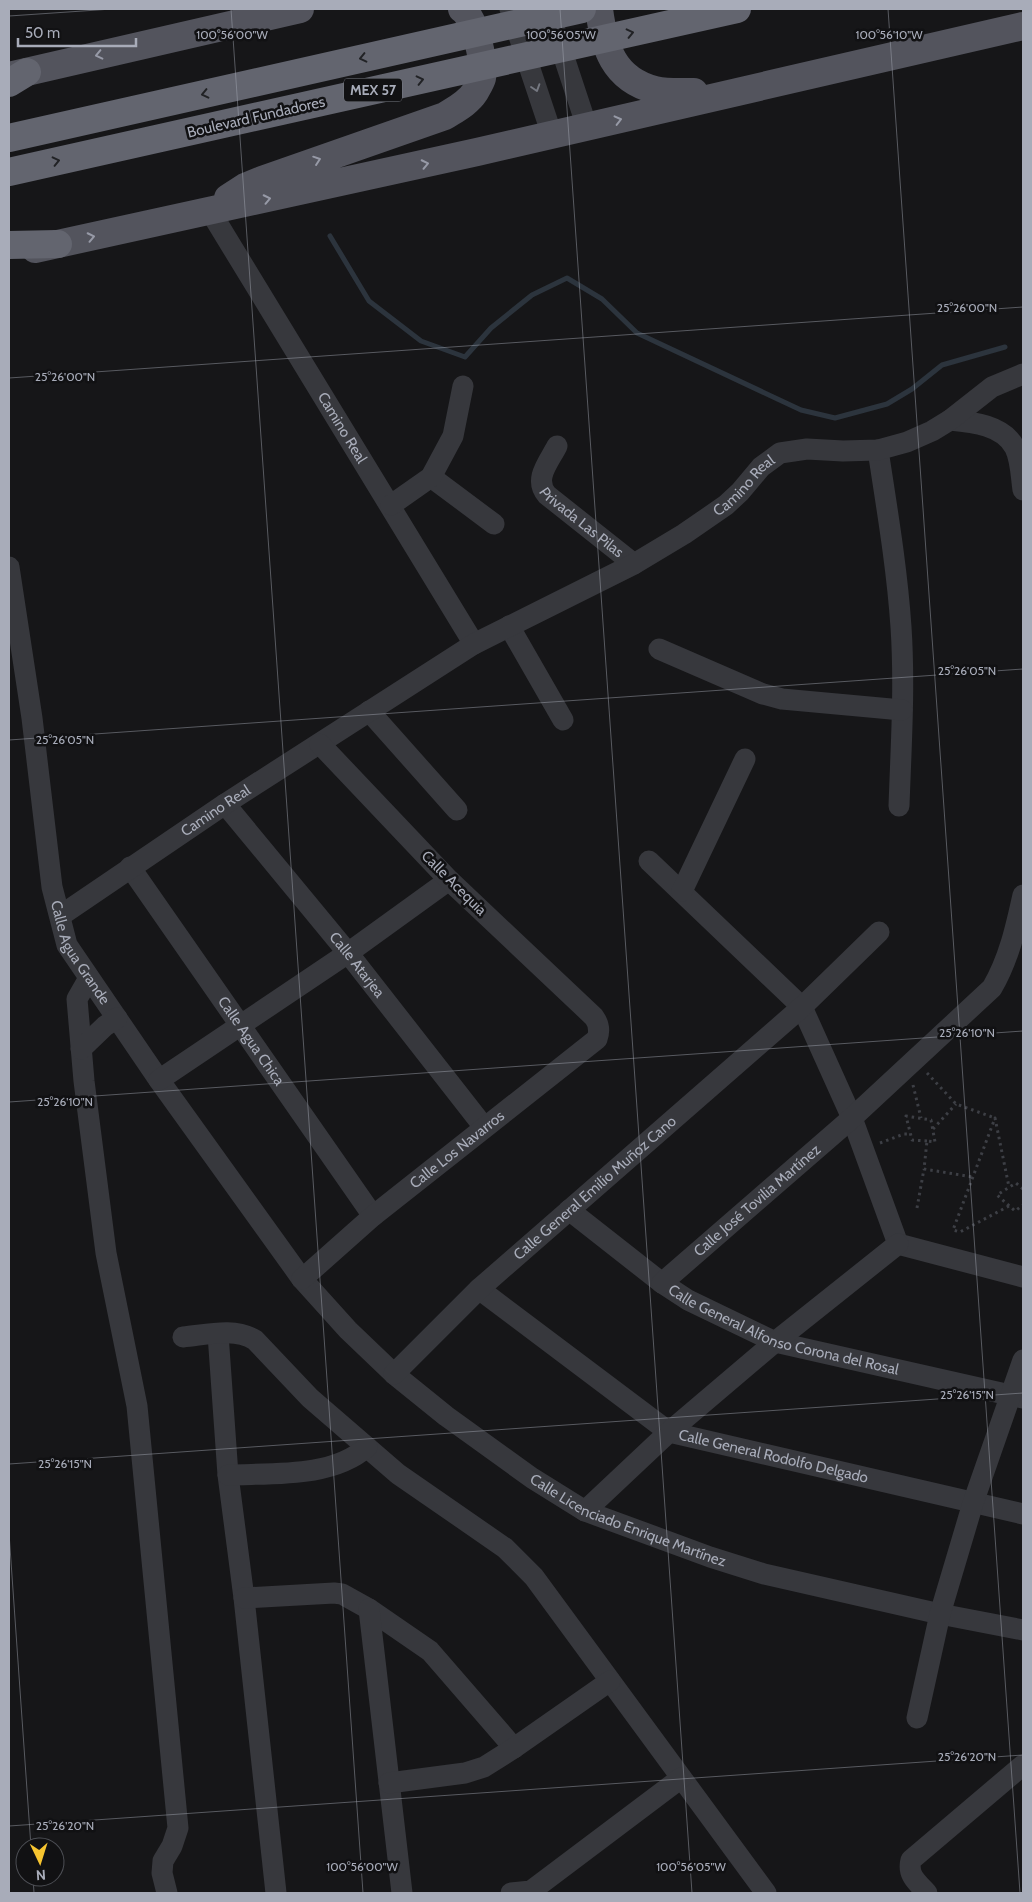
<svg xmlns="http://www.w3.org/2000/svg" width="1032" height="1902" viewBox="0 0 1032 1902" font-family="Cabin,sans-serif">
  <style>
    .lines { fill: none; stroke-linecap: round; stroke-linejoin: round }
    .stream { stroke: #2c343d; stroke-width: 5 }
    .path { stroke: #3d3f45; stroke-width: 3; stroke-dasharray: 2.5 4; stroke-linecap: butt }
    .minor { stroke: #37383d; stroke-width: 21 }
    .major { stroke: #53545d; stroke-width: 28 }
    .highway { stroke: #63656f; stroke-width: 28 }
    .highway-bridge { stroke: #63656f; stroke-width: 28 }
    .oneway { stroke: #212225 }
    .oneway2 { stroke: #979aa7 }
    .oneway3 { stroke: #757881 }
    .ticks { fill: none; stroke: #a8acb9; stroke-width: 1; stroke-opacity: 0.45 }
    .labels { text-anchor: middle; stroke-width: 5; stroke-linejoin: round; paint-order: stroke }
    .shield { fill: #111113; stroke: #7b7e87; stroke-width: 1 }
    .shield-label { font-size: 14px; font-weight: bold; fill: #a8acb9 }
    .street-label { font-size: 15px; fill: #a8acb9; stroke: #111113 }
    .ticks-label { font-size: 12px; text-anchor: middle; fill: #a8acb9; stroke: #111113; stroke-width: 5; stroke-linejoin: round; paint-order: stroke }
  </style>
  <rect width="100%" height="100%" fill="#161618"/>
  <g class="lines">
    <path class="stream" d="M330,236L369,301L421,341L465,357L491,328L532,295L567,278L602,299L637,333L801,410L835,418L887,404L912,389L942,365L1005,347"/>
    <path class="path" d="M927,1073L956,1104L995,1118
      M913,1085L921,1118
      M933,1129L956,1104
      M927,1141L912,1140L906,1116L931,1120L935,1142L927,1141L924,1169L973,1177
      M880,1143L904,1134H910
      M1023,1189L1016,1183L997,1195L1015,1211L1023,1205
      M1009,1206L960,1232L953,1230L995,1118L1009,1187
      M917,1208L924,1169"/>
    <g class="minor">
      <path d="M510,9L552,135"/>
      <path d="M548,9L587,127"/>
      <path id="s1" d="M210,211L474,644"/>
      <path d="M950,420C972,422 1004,425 1015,448C1021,460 1021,477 1023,490"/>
      <path id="s2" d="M557,446C549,462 533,479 547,495L634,564"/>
      <path d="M878,450C887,509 897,568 901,627C905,687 901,747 899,806"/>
      <path d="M431,477L494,524"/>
      <path d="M391,505L431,477L453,436L463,386"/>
      <path id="s3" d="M9,567L32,718L52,887L67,945L159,1080L302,1279L348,1330L394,1374L446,1416L532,1478L585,1511L710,1557L764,1574L940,1614L1023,1630"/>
      <path d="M509,626L563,720"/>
      <path d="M659,649L763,694L782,699L902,710"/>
      <path d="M369,711L457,810"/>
      <path id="s4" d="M225,804L348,953L484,1127"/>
      <path d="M649,861L802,1007L852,1118L898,1244"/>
      <path id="s5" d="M130,867L373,1216"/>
      <path d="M682,891L745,759"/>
      <path id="s6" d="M60,916L225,804L474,644L634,564L684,534L726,505L740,492L761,467L780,453L807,449L843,451L878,450L907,442L932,431L950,420L992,387L1023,374"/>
      <path d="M89,978L77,999L84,1081L106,1253L137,1406L178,1828L172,1846L163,1861L162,1873L167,1893"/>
      <path d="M81,1049L105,1026L117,1018"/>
      <path d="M159,1080L348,953L449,880"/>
      <path id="s7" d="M569,1210L662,1283L688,1300L775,1342L1023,1398"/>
      <path d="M898,1244L1023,1277"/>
      <path id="s8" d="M302,1279L373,1216L597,1039C600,1031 599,1024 594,1017L449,880L320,744"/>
      <path id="s9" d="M662,1283L852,1118L992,988C1009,959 1016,927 1023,895"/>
      <path id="s10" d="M479,1289L669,1432L1023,1514"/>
      <path d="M218,1334L228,1475L244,1598L276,1893"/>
      <path d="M183,1337C206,1335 234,1327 255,1340L310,1398L398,1474L505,1548L534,1577L766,1893"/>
      <path id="s11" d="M394,1374L479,1289L802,1007L879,932"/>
      <path d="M228,1475C273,1473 332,1478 367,1447"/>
      <path d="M585,1511L669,1432L775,1342L898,1244"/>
      <path d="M244,1598L334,1593L342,1594L369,1609L430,1651L514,1748"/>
      <path d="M369,1609L402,1893"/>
      <path d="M917,1718L940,1614L973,1503L1023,1360"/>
      <path d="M389,1783L465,1773L484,1767L514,1748L610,1681"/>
      <path d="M511,1893L531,1891L681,1778"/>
      <path d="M927,1893C917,1882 907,1875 911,1860L1023,1765"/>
    </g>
    <path class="major" d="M599,9C604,47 613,79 655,90C667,93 682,92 694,92
      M9,76L300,9
      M228,198L245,187L262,180L445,116C456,109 468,103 475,92C477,88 481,82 482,78C485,62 475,18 462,9
      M35,249L477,152L1023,26"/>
    <path class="highway" d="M9,83L27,72
      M9,245L58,244"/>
    <path class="highway-bridge" d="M9,138L582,9
      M9,172L737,9"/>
  </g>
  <defs><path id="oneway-chevron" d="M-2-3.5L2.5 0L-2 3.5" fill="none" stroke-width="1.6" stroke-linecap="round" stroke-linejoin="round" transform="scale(1.25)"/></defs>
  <g class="oneway">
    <use href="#oneway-chevron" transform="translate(630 33) rotate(-13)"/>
    <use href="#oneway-chevron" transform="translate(363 58) rotate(167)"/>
    <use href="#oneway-chevron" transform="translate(420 80) rotate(-13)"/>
    <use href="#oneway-chevron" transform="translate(205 94) rotate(167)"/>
    <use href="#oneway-chevron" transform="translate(56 161) rotate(-13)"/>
  </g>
  <g class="oneway2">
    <use href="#oneway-chevron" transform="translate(99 55) rotate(167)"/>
    <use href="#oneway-chevron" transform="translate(618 120) rotate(-14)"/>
    <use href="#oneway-chevron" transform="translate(317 160) rotate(-19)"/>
    <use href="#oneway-chevron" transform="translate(425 164) rotate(-12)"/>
    <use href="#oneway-chevron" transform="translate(267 199) rotate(-12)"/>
    <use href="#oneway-chevron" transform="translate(91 237) rotate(-12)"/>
  </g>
  <use class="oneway3" href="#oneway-chevron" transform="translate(536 88) rotate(72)"/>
  <path class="ticks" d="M231,9L363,1893M560,9L692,1893M888,9L1020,1893M9,16L112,9M9,378L1023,307M9,740L1023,669M9,1102L1023,1031M9,1464L1023,1393M9,1533L31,1847M9,1826L1023,1755M33,1877L34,1893"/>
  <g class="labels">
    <rect class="shield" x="344" y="78.5" width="58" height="23" rx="4"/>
    <g class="shield-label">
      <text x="373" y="95">MEX 57</text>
    </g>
    <g class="street-label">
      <text transform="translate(256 117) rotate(-13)" y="5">Boulevard Fundadores</text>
      <text dy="5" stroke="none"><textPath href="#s1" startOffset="254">Camino Real</textPath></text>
      <text dy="5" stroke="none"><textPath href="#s6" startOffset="810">Camino Real</textPath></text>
      <text dy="5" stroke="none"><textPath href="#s2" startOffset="98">Privada Las Pilas</textPath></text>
      <text dy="5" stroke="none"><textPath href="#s6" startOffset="188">Camino Real</textPath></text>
      <text transform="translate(454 883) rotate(45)" y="5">Calle Acequia</text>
      <text dy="5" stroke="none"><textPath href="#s3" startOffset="395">Calle Agua Grande</textPath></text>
      <text dy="5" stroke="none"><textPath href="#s4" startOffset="208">Calle Atarjea</textPath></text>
      <text dy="5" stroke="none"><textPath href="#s5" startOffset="212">Calle Agua Chica</textPath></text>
      <text dy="5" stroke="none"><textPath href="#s8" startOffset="202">Calle Los Navarros</textPath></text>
      <text dy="5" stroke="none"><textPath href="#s11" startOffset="274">Calle General Emilio Muñoz Cano</textPath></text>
      <text dy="5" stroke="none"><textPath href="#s9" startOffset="126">Calle José Tovilia Martínez</textPath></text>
      <text dy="5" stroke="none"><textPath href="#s7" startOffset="250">Calle General Alfonso Corona del Rosal</textPath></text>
      <text dy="5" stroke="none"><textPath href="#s10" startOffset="345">Calle General Rodolfo Delgado</textPath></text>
      <text dy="5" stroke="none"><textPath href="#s3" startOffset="1202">Calle Licenciado Enrique Martínez</textPath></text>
    </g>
  </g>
  <g class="ticks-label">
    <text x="232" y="39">100°56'00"W</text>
    <text x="561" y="39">100°56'05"W</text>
    <text x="889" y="39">100°56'10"W</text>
    <text x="967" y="312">25°26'00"N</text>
    <text x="65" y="381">25°26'00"N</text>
    <text x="967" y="675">25°26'05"N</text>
    <text x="65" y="744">25°26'05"N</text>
    <text x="967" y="1037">25°26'10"N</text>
    <text x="65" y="1106">25°26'10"N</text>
    <text x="967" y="1399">25°26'15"N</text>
    <text x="65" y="1468">25°26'15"N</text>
    <text x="967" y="1761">25°26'20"N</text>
    <text x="65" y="1830">25°26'20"N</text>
    <text x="362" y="1871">100°56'00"W</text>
    <text x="691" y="1871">100°56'05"W</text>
  </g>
  <rect width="1032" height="1902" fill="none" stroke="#a8acb9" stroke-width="20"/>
  <g transform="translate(40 1862) rotate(176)"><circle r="24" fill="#111113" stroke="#4d4f55"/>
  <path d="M0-4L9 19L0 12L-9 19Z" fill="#f7c530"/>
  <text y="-8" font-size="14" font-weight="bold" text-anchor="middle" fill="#a8acb9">N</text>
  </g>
  <path d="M18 38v8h118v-8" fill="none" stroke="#a8acb9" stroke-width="2.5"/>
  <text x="25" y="38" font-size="15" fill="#a8acb9" stroke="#111113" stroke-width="4" paint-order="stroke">50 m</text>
</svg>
